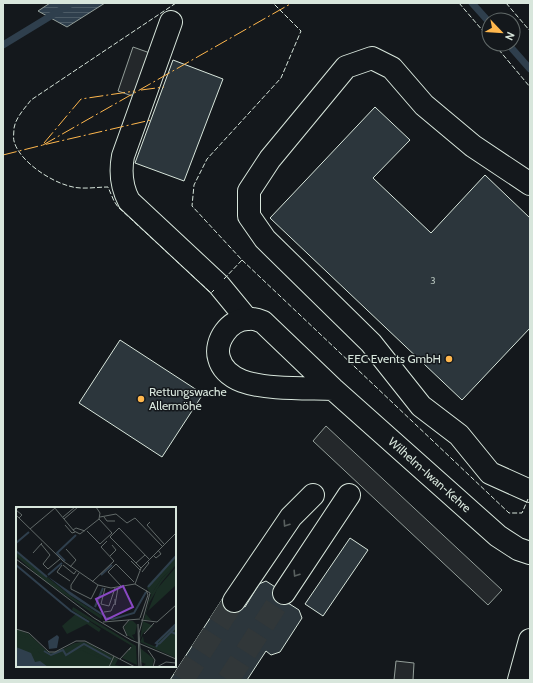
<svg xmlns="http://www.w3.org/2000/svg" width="533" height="683" viewBox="0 0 533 683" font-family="Cabin,sans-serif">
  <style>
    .parking { fill: #24282b; stroke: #939e99 }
    .water { fill: url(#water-rules); stroke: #939e99 }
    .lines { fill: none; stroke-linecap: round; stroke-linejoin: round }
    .stream { stroke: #2f3f4d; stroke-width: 7 }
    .building { fill: #2c363c; stroke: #d8e6dc }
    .minor-tunnel { stroke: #313739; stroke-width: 22; stroke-dasharray: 22 11; stroke-linecap: butt }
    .minor-casing { stroke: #d8e6dc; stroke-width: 24 }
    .minor { stroke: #14181c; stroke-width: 22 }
    .fence { stroke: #d8e6dc; stroke-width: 1; stroke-dasharray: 5 2; stroke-linecap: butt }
    .power { stroke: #ffb74d; stroke-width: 1; stroke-dasharray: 14 3 2 3; stroke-linecap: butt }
    .oneway { stroke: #59605f }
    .poi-dot { fill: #ffb74d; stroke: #14181c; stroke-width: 1.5 }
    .labels { text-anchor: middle; stroke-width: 3; stroke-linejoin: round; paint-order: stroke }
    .number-label { font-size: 10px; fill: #adbab4 }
    .poi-label { font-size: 12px; fill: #d8e6dc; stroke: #14181c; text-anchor: end }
    .street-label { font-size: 12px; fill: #d8e6dc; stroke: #14181c }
    .inset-river { fill: none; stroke: #2f3f4d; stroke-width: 2 }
    .inset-road { fill: none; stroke: #626a69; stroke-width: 1 }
    .view { fill: #8948c3; fill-opacity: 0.15; stroke: #8948c3; stroke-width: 2 }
    .inset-edge { fill: none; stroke: #d8e6dc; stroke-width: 2 }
  </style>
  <defs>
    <pattern id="water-rules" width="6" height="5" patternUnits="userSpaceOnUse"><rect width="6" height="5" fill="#2f3f4d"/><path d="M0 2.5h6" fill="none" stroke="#4c5b66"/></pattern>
  </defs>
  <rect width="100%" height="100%" fill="#14181c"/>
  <path class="parking" d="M133,47L150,53L135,97L118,91Z
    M326,426L502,590L488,605L313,441Z
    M396,661L414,663L413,680H394Z"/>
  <path class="water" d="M50,3H105L67,27L38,11Z"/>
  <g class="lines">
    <path class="stream" d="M472,3L489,22
      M508,44L530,69
      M3,45L72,3"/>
  </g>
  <path class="building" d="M173,60L223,79L184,181L135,163Z
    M375,107L410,140L373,178L431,233L485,175L530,218V328L462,400L270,218Z
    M120,340L203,394L162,457L79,403Z
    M350,538L368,550L323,616L305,604Z
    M266,581L292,598L288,603L299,610L302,618L280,652L271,655L266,651L247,680H170L225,595L245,607L259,584Z"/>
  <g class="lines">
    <path class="minor-tunnel" d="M183,680L234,601
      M228,680L284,593"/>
    <defs>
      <g id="minor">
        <path d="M171,22L123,156C120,172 121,186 129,201L219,285L247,319"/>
        <path d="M530,184L473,146L424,105L392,68L372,58L346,67L270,159L249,191V216L265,239L371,343L421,406L459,435L490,473L530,491"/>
        <path id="s1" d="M333,389C308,388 266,390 242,381C232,377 222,370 219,358C214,341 230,319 248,319C253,318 258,320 263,322L333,389L498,536L518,549L530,553"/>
        <path d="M284,593L349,495"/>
        <path d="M234,601L291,517L313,495"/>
        <path d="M519,680L530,640"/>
      </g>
    </defs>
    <use href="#minor" class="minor-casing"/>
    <use href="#minor" class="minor"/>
    <path class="fence" d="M176,3L31,100C25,108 16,117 14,128C14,132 13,137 14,141C19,161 50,181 69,186C81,190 96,187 108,187L114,201L118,207L211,293L214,290
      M459,3L489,38
      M506,3L530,31
      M494,44L530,87
      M242,260L509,513H522L528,499
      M224,279L242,260L192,206L194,185L207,159L281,78L301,31L273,3"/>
    <path class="power" d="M141,90L164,87
      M44,143L81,99L135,91
      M43,145L292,3
      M3,155L43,145L151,120"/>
  </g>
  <defs><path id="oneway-chevron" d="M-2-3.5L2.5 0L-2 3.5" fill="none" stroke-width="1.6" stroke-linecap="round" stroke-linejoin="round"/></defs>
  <g class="oneway">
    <use href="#oneway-chevron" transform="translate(286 524) rotate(124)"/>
    <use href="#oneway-chevron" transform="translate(296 574) rotate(123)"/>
  </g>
  <g class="poi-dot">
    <circle cx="449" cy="359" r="4"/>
    <circle cx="141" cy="399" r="4"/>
  </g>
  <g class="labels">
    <g class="number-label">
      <text x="433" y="284">3</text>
    </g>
    <g class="poi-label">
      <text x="441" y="363">EEC Events GmbH</text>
      <text x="149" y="396" text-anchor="start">Rettungswache<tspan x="149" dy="14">Allermöhe</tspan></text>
    </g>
    <g class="street-label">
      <text dy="4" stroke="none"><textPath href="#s1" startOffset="422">Wilhelm-Iwan-Kehre</textPath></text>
    </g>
  </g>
  <g transform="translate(16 507)">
    <rect width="160" height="160" fill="#14181c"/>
    <path d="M160,48V58L146,71L135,88L131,81L132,78ZM61,106L85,122L83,125L71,117L51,127L46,119ZM160,117V151L124,135L127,129L128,135L140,140L142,137L140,136ZM0,122L13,127L33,146H39L59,136L69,135L102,152L99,158L108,160H0Z" fill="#1a2d24"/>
    <path d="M0,45L56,90L86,109L85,112L30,75L0,49ZM160,58L145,76L133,96L130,107L135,113H128L133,93L136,86L146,71ZM57,100L120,139L121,158L106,151L116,139L56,103ZM113,114H117L121,118L119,127L116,128L119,133L111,128L108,120ZM127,114L137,119L127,126L124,133ZM1,126L12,130L25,145L28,142L35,146L47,142L50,147L58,143L55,138L65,135L74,137L96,151L94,153L68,137L61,142L70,141L94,156L65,143L53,151L44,146L32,148L30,151L9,134L10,131L0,129ZM124,141L138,152L136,160H126L130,157L125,155Z" fill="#1a2d24"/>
    <path d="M160,60V78L132,104L141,82Z" fill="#1a2d24"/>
    <path d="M31,69L90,109V111L54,88ZM41,128L43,130L41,141L33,142L32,134ZM0,140L15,146L19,155L24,154L32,160H0Z" fill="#2f3f4d"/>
    <path class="inset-river" d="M0,36L13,25M0,44L31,70M49,54L41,46L60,28M0,58L55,104L73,115M32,68L46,56M85,68L96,58M132,80L160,49M79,100L87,81M90,111L97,112L118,106L130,85M160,120L155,125L160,127M143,137L155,125M140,140L142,137L140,136L160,117M28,144L35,148L47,143L50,148L68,137L95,152"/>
    <path class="inset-road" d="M38,0L58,24L64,27L83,12L84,6L80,0M0,8L47,54L82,78L95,81L119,77M47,10L59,0M84,10L100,7L111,16L119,11L146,39M88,10L91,14H99M3,11L6,8L0,3L3,0M48,12L62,0M134,15L131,18L148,37M49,18L56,26L59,25M14,22L39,1M57,23L60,21L69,24M71,24L84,37L96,26L83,12M25,37L34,48L27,57L32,62L44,52M50,42L60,53L54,60M17,46L26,36M137,48L140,51L145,47L142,43M94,49L100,43L96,38M0,52L78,111L115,133L160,152M115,54L124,63M120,56L129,48M46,58L41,65L54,74M47,58L58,67L60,64M125,61L94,30L103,21L133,52M126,65L133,56L131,54M63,66L55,78V82L75,92L82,78M76,75L98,54L85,40L91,34M119,77L134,86L123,126L125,159M119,77L125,61L160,26M106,80L92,65L100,57L118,75M89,81L85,97L93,99L99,81M99,92V98L102,81M88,105L95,104L98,97M124,111L132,88L130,83M125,113L141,115L160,98M87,115L124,112M122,117L123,160M0,122L13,126L33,145H39L60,134H69L119,160M128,127L138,116M111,129L107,120L113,113M132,143L139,153L137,160M104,152L115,140L113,143M93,160L98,149M141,160L150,155L160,156"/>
    <path class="view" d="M107,79L117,100L90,113L80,92Z"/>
    <rect width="160" height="160" class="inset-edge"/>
  </g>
  <rect width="533" height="683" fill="none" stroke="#d8e6dc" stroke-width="8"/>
  <g transform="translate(501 32) rotate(115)"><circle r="19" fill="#14181c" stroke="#626a69"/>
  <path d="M0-3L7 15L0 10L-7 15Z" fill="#ffb74d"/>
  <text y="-6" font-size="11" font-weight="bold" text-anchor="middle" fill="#d8e6dc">N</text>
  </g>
</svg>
